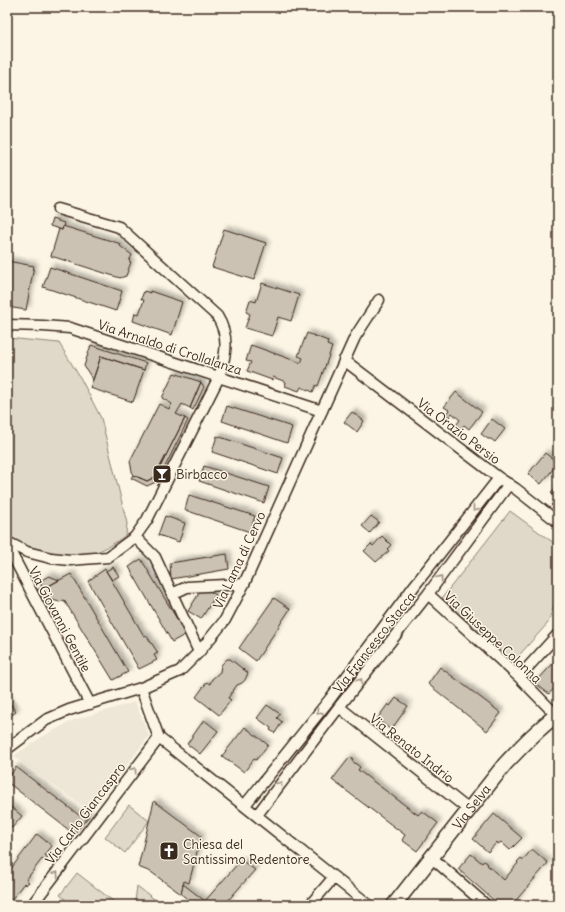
<svg xmlns="http://www.w3.org/2000/svg" width="565" height="912" viewBox="0 0 565 912" font-family="Delius,sans-serif">
  <style>
    .built { fill: #eee6d6 }
    .green { fill: #e0d8c8; stroke: #8e8173 }
    .building { fill: #ccc2b3; stroke: #3b2a1e; filter: url(#shadow) }
    .lines { fill: none; stroke-linecap: round; stroke-linejoin: round }
    .street-casing { stroke: #3b2a1e; stroke-width: 13 }
    .secondary-casing { stroke: #3b2a1e; stroke-width: 17 }
    .street { stroke: #fcf5e5; stroke-width: 10 }
    .secondary { stroke: #fcf5e5; stroke-width: 14 }
    .oneway { stroke: #9c9082 }
    .labels { text-anchor: middle; stroke-width: 3; stroke-linejoin: round; paint-order: stroke }
    .street-label { font-size: 13px; fill: #3b2a1e; stroke: #fcf5e5 }
    .poi-label { font-size: 13px; fill: #3b2a1e; stroke: #fcf5e5; text-anchor: start }
  </style>
  <defs>
    <filter id="shadow"><feDropShadow dx="3.5" dy="-3.5" stdDeviation="2" flood-color="#0004"/></filter>
  </defs>
  <rect width="100%" height="100%" fill="#fcf5e5"/>
  <filter id="ink" filterUnits="userSpaceOnUse"><feTurbulence type="fractalNoise" baseFrequency=".025" numOctaves="2"/><feDisplacementMap in="SourceGraphic" scale="8" xChannelSelector="R" yChannelSelector="G"/><feConvolveMatrix kernelMatrix="1 2 1 2 8 2 1 2 1" color-interpolation-filters="sRGB"/></filter>
  <g filter="url(#ink)">
    <path class="built" d="M135,702L149,736L91,812L14,756L43,736L74,720Z"/>
    <path class="green" d="M7,338L59,343L81,379L101,418L127,523L126,535C113,545 95,555 79,556C56,557 22,551 7,533Z
      M510,511L558,546V593L548,623L513,662L442,598Z
      M129,805L149,821L125,853L105,837Z
      M77,873L118,905H73L60,895Z
      M137,886L162,905H140L135,901Z"/>
    <path class="building" d="M52,219L64,223L62,230L50,226Z
      M63,226L121,244L120,246L132,255L129,261L131,262L126,276L120,278L51,256L59,229L62,230Z
      M224,229L266,243L254,280L212,267Z
      M7,261L34,266L26,310L7,307Z
      M50,267L122,291L116,311L43,287Z
      M262,283L299,295L291,321L278,317L272,336L245,328L250,314L246,312L250,300L256,302Z
      M144,291L150,293V291L182,302L172,335L133,321L135,313L139,314L144,300L141,299Z
      M307,333L328,341L327,345L332,347L318,386L316,385L313,392L301,387L299,391L285,386L286,382L273,377L272,380L247,371L251,362L246,361L251,345L301,363L303,358L298,356Z
      M91,345L146,363L144,370L101,356L93,380L84,366Z
      M101,356L144,370L133,402L90,388Z
      M174,373L201,382L190,408L182,404L176,414L185,418L155,477L147,481L133,475V476L130,461L159,404L169,409L172,404L162,398Z
      M201,382L204,387L193,410L190,408Z
      M456,392L482,412L469,429L464,425L461,429L456,425L460,420L452,413L449,417L446,414L449,410L444,407Z
      M227,406L292,427L287,443L222,421Z
      M352,412L364,421L357,432L344,422Z
      M185,418L188,420L158,481L147,486L131,478L133,475L147,481L155,477Z
      M492,419L505,429L495,442L491,439H488L481,434Z
      M217,436L283,458L278,474L212,452Z
      M545,453L558,463L541,484L528,474Z
      M204,466L269,487L264,503L199,481Z
      M558,484V510L551,505L557,498L551,493Z
      M189,495L255,516L250,532L185,510Z
      M165,516L185,523L179,542L158,535Z
      M371,516L379,522L370,533L362,526Z
      M382,536L391,545L387,549L389,551L376,562L364,551L371,544L373,546Z
      M227,554L229,569L171,579L170,563Z
      M141,559L186,634L172,642L129,567Z
      M113,567L119,576L112,580L106,571Z
      M105,569L144,636L146,635L158,653L154,655L157,660L139,669L88,581Z
      M71,574L128,672L113,680L64,600L60,602L52,600L45,604L37,590L42,587L43,589Z
      M49,576L59,580L43,589L41,585L42,580L45,578Z
      M203,587L216,595L201,619L188,611Z
      M274,598L290,609L256,661L239,648Z
      M558,658V684L549,694L535,683Z
      M227,659H230L248,673L245,680L242,683L237,685L228,698L231,700L219,715L196,697L207,682L210,684L212,679L220,672L221,665Z
      M440,667L501,713L487,731L428,684Z
      M396,698L408,706L391,730L377,719L388,704L390,706Z
      M7,699L16,712L7,718Z
      M267,705L280,714L277,718L282,722L275,733L270,730L271,728L257,718Z
      M204,720L218,731L200,754L187,744Z
      M245,727L268,745L256,760L254,759L244,772L222,756Z
      M350,757L353,759L352,761L360,767L358,770L418,815L422,811L438,823L417,851L402,840L405,835L332,780Z
      M16,767L80,816L84,811L89,816L74,834L7,782V780Z
      M154,801L201,836L189,883L184,881L181,894L151,872L138,867Z
      M7,804L22,816L12,828L7,825Z
      M494,814L522,838L510,850L501,842L498,844L497,842L488,852L473,839Z
      M37,834L52,846L45,855L48,858L45,861L42,859L26,880L29,882L26,885L24,883L9,903L7,902V874Z
      M532,849L548,863L512,905H499L458,869L471,854L482,863L484,861L488,864L487,865L504,880L518,863L517,862L521,858L523,860Z
      M241,860L255,870L224,905H195L181,894L183,884L205,901Z"/>
    <g class="lines">
      <defs>
        <path id="street" d="M7,325L43,326L70,328L322,411
          M344,360L499,478L516,489L558,522
          M135,537L155,557L199,652
          M7,542L27,552L51,558L70,560L108,557L135,537L147,520L219,377C226,355 230,337 217,316L119,227L58,209
          M7,545L90,704
          M172,594L187,587L244,584
          M428,594L519,677L556,715H558
          M519,677L558,634
          M141,688L159,738L369,905
          M339,707L469,810
          M7,749L46,720L69,710L141,688L180,671L199,652L225,620L244,584L355,337L379,300
          M245,805L330,699L415,585L499,478
          M257,815L339,707L428,594L509,484
          M431,857L486,905
          M32,905L159,738
          M310,905L334,877"/>
        <g id="secondary">
          <path id="s1" d="M394,905L505,764C522,746 538,729 558,714"/>
        </g>
      </defs>
      <use href="#street" class="street-casing"/>
      <use href="#secondary" class="secondary-casing"/>
      <use href="#street" class="street"/>
      <use href="#secondary" class="secondary"/>
    </g>
    <defs><path id="oneway-chevron" d="M-2-3.5L2.5 0L-2 3.5" fill="none" stroke-width="1.6" stroke-linecap="round" stroke-linejoin="round"/></defs>
    <g class="oneway">
      <use href="#oneway-chevron" transform="translate(475 509) rotate(128)"/>
      <use href="#oneway-chevron" transform="translate(440 578) rotate(-54)"/>
      <use href="#oneway-chevron" transform="translate(360 681) rotate(-52)"/>
      <use href="#oneway-chevron" transform="translate(319 712) rotate(129)"/>
      <use href="#oneway-chevron" transform="translate(134 770) rotate(-53)"/>
      <use href="#oneway-chevron" transform="translate(280 784) rotate(-53)"/>
      <use href="#oneway-chevron" transform="translate(56 874) rotate(-53)"/>
    </g>
  </g>
  <defs>
    <symbol id="bar-square" viewBox="-11 -11 22 22"><rect x="-9" y="-9" width="18" height="18" rx="4" fill="#3b2a1e" stroke="#fcf5e5"/><path d="M-6-5H6L.8 .8V4.5H3.5V6h-7V4.5H-.8V.8Z" fill="#fff"/></symbol>
    <symbol id="church-square" viewBox="-11 -11 22 22"><rect x="-9" y="-9" width="18" height="18" rx="4" fill="#3b2a1e" stroke="#fcf5e5"/><path d="M-1.2-6h2.4v3.5h3.3v2.4h-3.3V6h-2.4V-.1h-3.3v-2.4h3.3Z" fill="#fff"/></symbol>
  </defs>
  <g fill-rule="evenodd">
    <use href="#bar-square" x="151" y="463" width="22" height="22"/>
    <use href="#church-square" x="158" y="840" width="22" height="22"/>
  </g>
  <g class="labels">
    <g class="street-label">
      <text transform="translate(170 347) rotate(18)" y="5">Via Arnaldo di Crollalanza</text>
      <text transform="translate(459 431) rotate(37)" y="5">Via Orazio Persio</text>
      <text transform="translate(239 560) rotate(-65)" y="5">Via Lama di Cervo</text>
      <text transform="translate(60 619) rotate(62)" y="5">Via Giovanni Gentile</text>
      <text transform="translate(493 637) rotate(43)" y="5">Via Giuseppe Colonna</text>
      <text transform="translate(374 642) rotate(-52)" y="5">Via Francesco Stacca</text>
      <text transform="translate(412 748) rotate(38)" y="5">Via Renato Indrio</text>
      <text dy="5" stroke="none"><textPath href="#s1" startOffset="125">Via Selva</textPath></text>
      <text transform="translate(85 813) rotate(-53)" y="5">Via Carlo Giancaspro</text>
    </g>
    <g class="poi-label">
      <text x="176" y="479">Birbacco</text>
      <text x="183" y="849">Chiesa del<tspan x="183" dy="15">Santissimo Redentore</tspan></text>
    </g>
  </g>
  <rect width="565" height="912" fill="none" stroke="#fcf5e5" stroke-width="24"/>
  <rect x="12" y="12" width="541" height="888" fill="none" stroke="#3b2a1e" stroke-width="1.5" filter="url(#ink)"/>
</svg>
